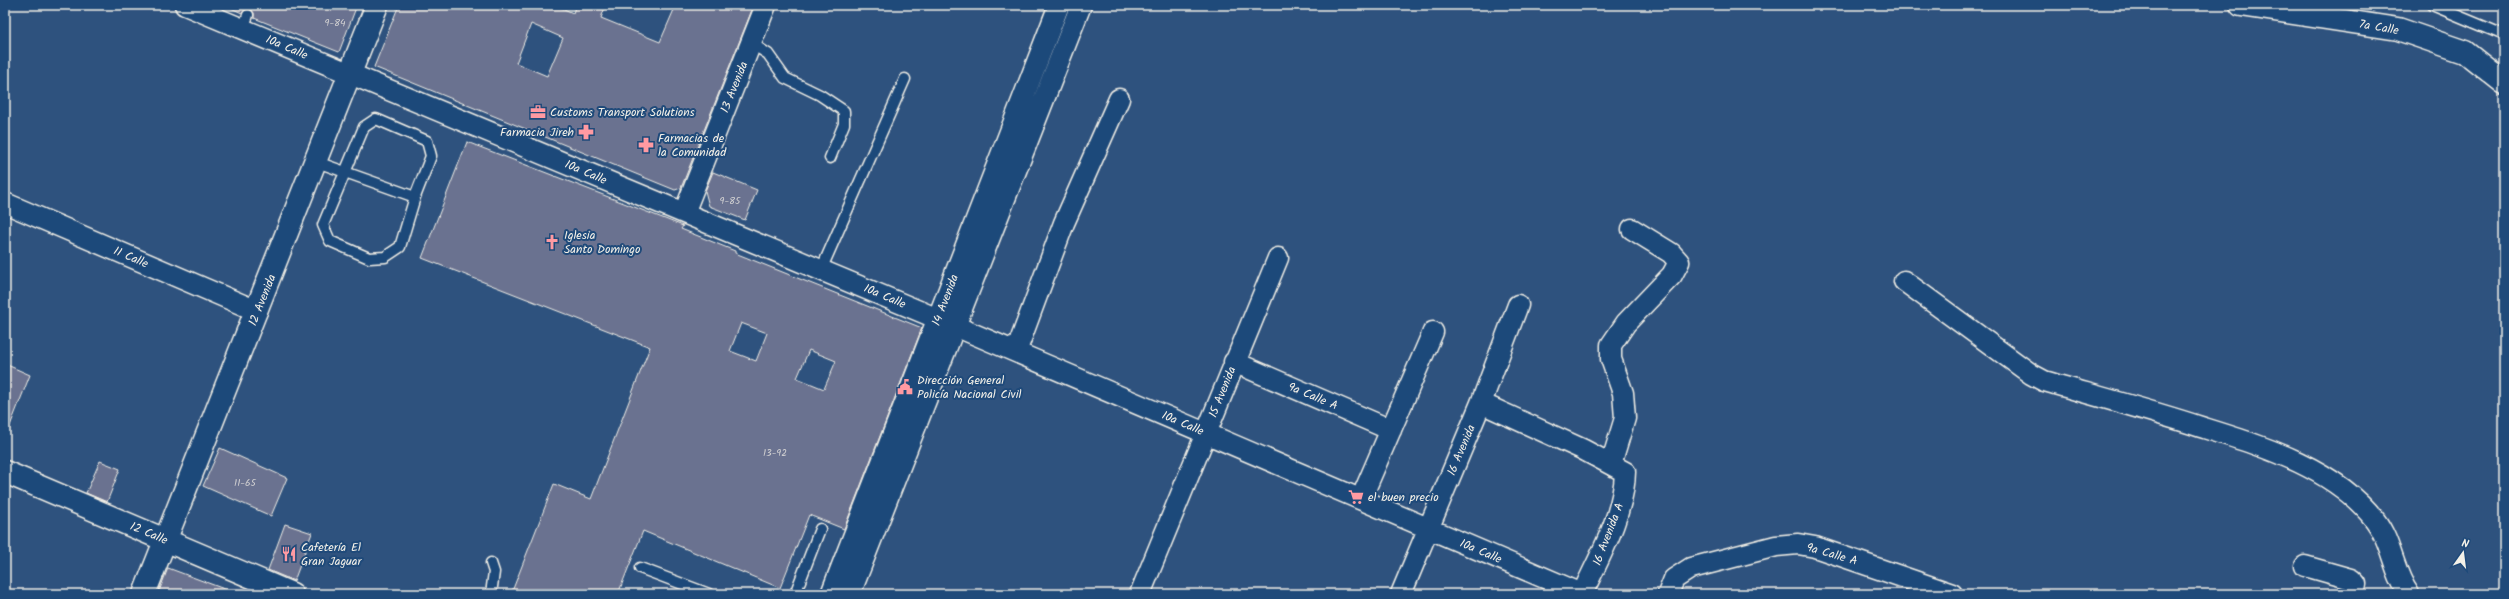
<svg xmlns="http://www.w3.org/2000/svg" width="2509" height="599" viewBox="0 0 2509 599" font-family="Kalam,sans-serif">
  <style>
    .building { fill: #6b7290; stroke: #f4f1e8; fill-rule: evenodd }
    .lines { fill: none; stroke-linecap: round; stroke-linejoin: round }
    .service-casing { stroke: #f4f1e8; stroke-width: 13 }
    .minor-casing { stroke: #f4f1e8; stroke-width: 23 }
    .tertiary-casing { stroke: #f4f1e8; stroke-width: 25 }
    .secondary-casing { stroke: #f4f1e8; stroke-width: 25 }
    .service { stroke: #1f4a7a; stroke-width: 10 }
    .minor { stroke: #1f4a7a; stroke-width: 20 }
    .tertiary { stroke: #1f4a7a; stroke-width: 22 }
    .secondary { stroke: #1f4a7a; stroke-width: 22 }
    .labels { text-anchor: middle; stroke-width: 4; stroke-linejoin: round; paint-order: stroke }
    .number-label { font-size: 10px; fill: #d2d1d2 }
    .street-label { font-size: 12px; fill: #f4f1e8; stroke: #1f4a7a }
    .poi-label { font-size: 12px; fill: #f4f1e8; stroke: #1f4a7a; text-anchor: start }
  </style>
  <rect width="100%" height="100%" fill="#2e527e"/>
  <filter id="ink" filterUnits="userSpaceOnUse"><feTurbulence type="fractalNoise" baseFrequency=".025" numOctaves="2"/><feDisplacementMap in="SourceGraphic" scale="8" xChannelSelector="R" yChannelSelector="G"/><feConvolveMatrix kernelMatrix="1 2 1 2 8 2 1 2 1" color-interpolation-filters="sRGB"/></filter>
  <g filter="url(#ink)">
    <path class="building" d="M224,5H357L339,52L254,18V13L251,9H246L242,13Z
      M399,5H555L573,13L576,5H606L601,18L660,42L676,5H754L681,188L675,190L374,67ZM531,24L563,38L547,76L516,63Z
      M467,142L683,226L681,229L735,251V253L922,328L844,529L809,515L780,588L643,531L618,594H511L554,484L591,499L650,347L422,258ZM741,323L767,333L756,361L730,351ZM809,350L836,361L824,389L797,378Z
      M713,172L757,190L745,220L709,206L705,191Z
      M5,364L30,375L6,436H5Z
      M220,448L287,478L271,516L203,486Z
      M100,461L120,469L107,502L86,493Z
      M285,524L312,533L294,581L268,570Z
      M168,568L235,593V594H158Z"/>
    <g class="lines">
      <defs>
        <path id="service" d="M2432,5L2504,35
          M243,29L248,15
          M751,43L768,54L785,78L820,95L844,111V124L830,158
          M376,119L427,141L431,156L415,197L400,247L385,257L369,258L330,241L323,225L364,127Z
          M317,162L415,197
          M821,270L905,79
          M491,563L494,572L491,594
          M640,568L709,594
          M795,594L820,529"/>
        <path id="minor" d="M185,5L955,326L1582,594
          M5,203L257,311
          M684,213L766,5
          M1904,281L2031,374L2044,381C2096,396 2149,410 2201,427C2262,446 2334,467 2375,520C2392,542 2393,572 2409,594
          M1016,352L1064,223L1119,99
          M1234,362L1391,430
          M1481,403L1582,449L1625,472C1624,514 1600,556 1582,594
          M1611,464L1625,418L1623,393L1611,359V345L1626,323L1672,275L1679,262L1671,253L1632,229
          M1361,499L1433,332
          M2305,566L2351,579L2356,584L2354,594
          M831,594L1059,5
          M850,594L1081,5
          M1140,594L1278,258
          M1401,594L1481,403L1518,305
          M1668,594L1674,579L1691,568L1776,546L1798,544L1815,547L1952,594"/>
        <path id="tertiary" d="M5,472L292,594
          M144,594L377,5"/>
        <path id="secondary" d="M2241,5L2398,29L2465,52L2504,83"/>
      </defs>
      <use href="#service" class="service-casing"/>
      <use href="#minor" class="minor-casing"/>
      <use href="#tertiary" class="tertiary-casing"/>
      <use href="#secondary" class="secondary-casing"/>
      <use href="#service" class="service"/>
      <use href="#minor" class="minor"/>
      <use href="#tertiary" class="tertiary"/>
      <use href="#secondary" class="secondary"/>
    </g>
  </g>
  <defs>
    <symbol id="office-bare" viewBox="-9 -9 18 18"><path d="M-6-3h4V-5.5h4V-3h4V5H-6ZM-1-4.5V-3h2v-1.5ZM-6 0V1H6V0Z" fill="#ff9aa2" stroke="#1f4a7a" stroke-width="2.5" paint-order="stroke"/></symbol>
    <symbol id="pharmacy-bare" viewBox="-9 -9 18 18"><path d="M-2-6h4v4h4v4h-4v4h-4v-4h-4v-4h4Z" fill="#ff9aa2" stroke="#1f4a7a" stroke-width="2.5" paint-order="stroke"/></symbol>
    <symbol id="church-bare" viewBox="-9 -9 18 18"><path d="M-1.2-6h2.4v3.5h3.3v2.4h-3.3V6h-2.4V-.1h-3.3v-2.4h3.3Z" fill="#ff9aa2" stroke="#1f4a7a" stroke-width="2.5" paint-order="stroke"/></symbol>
    <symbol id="civic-bare" viewBox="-9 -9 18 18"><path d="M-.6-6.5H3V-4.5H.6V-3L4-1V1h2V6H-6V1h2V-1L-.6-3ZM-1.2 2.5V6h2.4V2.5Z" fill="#ff9aa2" stroke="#1f4a7a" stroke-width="2.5" paint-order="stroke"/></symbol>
    <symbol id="supermarket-bare" viewBox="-9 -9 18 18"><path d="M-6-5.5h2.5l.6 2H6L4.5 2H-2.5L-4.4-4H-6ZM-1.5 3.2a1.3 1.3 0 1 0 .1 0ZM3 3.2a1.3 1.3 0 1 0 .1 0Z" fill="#ff9aa2" stroke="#1f4a7a" stroke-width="2.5" paint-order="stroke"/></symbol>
    <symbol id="restaurant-bare" viewBox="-9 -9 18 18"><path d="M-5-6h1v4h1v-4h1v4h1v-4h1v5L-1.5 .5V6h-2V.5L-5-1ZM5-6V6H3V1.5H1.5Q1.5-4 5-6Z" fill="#ff9aa2" stroke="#1f4a7a" stroke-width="2.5" paint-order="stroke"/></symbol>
  </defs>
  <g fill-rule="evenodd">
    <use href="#office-bare" x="527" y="101" width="22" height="22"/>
    <use href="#pharmacy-bare" x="575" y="121" width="22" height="22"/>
    <use href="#pharmacy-bare" x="635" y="134" width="22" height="22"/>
    <use href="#church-bare" x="541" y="231" width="22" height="22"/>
    <use href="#civic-bare" x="894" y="376" width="22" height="22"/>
    <use href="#supermarket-bare" x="1345" y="486" width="22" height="22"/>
    <use href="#restaurant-bare" x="278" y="543" width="22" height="22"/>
  </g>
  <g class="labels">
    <g class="number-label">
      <text x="335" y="26">9-84</text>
      <text x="730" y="204">9-85</text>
      <text x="775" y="456">13-92</text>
      <text x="245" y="486">11-65</text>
    </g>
    <g class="street-label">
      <text transform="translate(2379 27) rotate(10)" y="4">7a Calle</text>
      <text transform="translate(287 47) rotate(23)" y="4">10a Calle</text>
      <text transform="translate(734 87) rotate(-68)" y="4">13 Avenida</text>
      <text transform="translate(586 172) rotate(23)" y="4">10a Calle</text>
      <text transform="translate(131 257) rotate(23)" y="4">11 Calle</text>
      <text transform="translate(885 296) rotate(23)" y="4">10a Calle</text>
      <text transform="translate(262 300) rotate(-68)" y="4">12 Avenida</text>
      <text transform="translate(945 300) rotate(-69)" y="4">14 Avenida</text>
      <text transform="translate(1222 392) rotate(-68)" y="4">15 Avenida</text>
      <text transform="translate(1313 396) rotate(23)" y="4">9a Calle A</text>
      <text transform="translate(1183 423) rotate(23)" y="4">10a Calle</text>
      <text transform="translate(1461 450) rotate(-67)" y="4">16 Avenida</text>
      <text transform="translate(149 533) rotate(23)" y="4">12 Calle</text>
      <text transform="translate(1608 534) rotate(-69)" y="4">16 Avenida A</text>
      <text transform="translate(1481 551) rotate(23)" y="4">10a Calle</text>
      <text transform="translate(1832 554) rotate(16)" y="4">9a Calle A</text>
    </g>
    <g class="poi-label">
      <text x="550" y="116">Customs Transport Solutions</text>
      <text x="574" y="136" text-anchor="end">Farmacia Jireh</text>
      <text x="658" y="142">Farmacias de<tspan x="658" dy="14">la Comunidad</tspan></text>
      <text x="564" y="239">Iglesia<tspan x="564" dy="14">Santo Domingo</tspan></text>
      <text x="917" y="384">Dirección General<tspan x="917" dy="14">Policía Nacional Civil</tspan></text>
      <text x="1368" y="501">el buen precio</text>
      <text x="301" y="551">Cafetería El<tspan x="301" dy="14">Gran Jaguar</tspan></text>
    </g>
  </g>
  <rect width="2509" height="599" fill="none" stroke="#1f4a7a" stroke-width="20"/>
  <rect x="10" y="10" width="2489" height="579" fill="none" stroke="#f4f1e8" stroke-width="1.5" filter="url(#ink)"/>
  <g transform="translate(2463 553) rotate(14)" stroke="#1f4a7a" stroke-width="3" paint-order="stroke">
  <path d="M0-3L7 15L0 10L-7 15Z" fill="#f4f1e8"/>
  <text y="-6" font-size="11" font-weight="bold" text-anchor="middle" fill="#f4f1e8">N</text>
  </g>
</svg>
